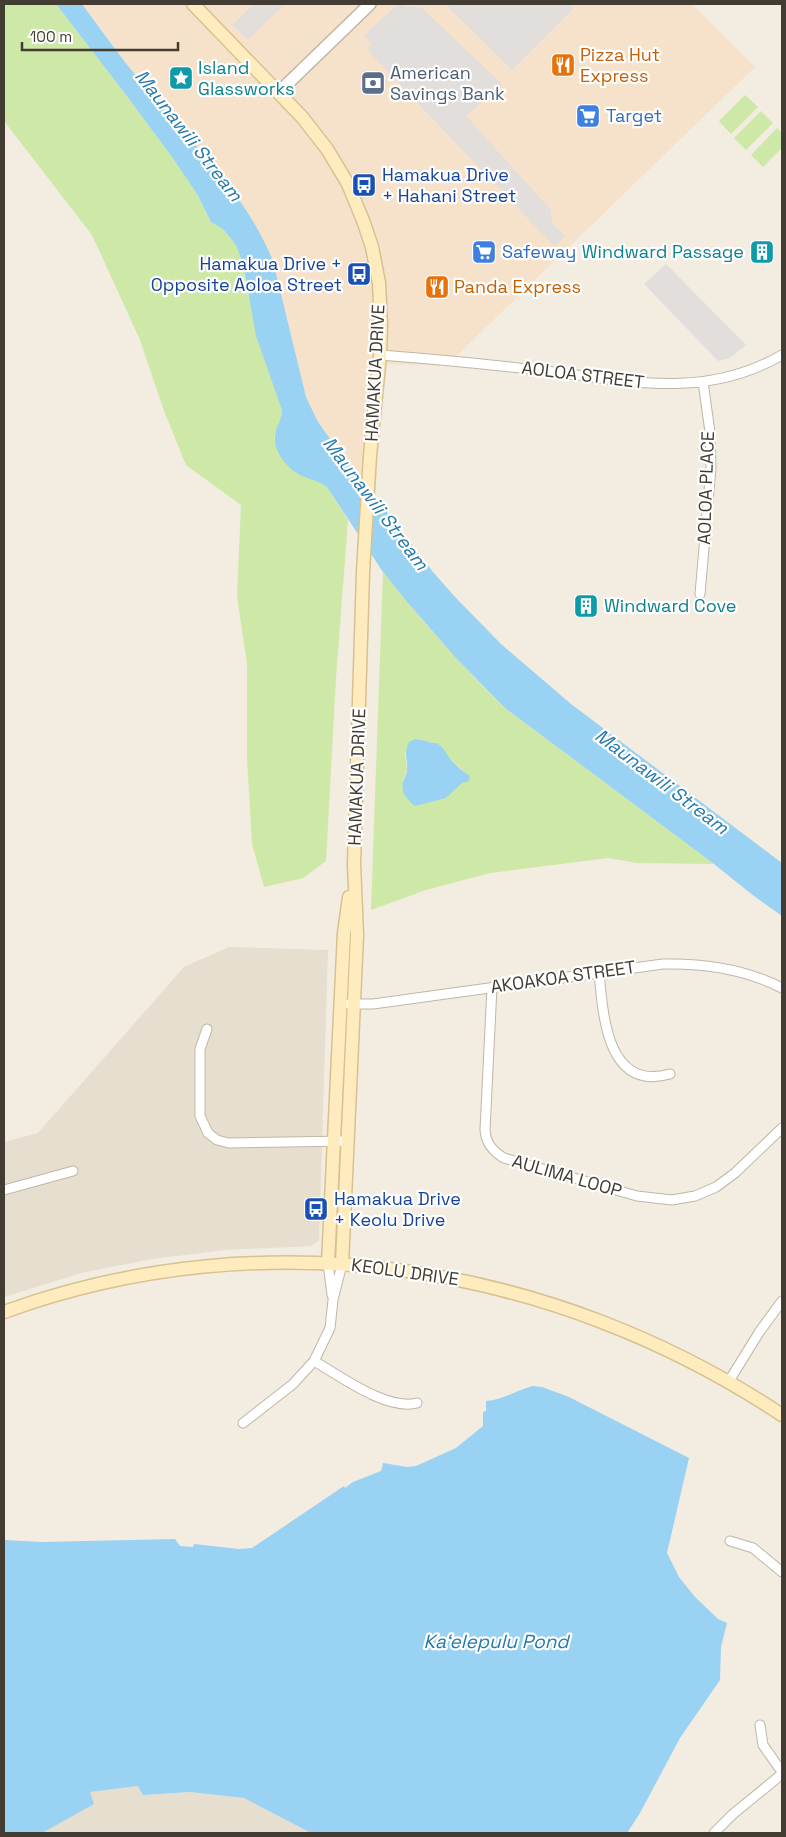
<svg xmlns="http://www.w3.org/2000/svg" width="786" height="1837" viewBox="0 0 786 1837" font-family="'Space Grotesk',sans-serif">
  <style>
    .residential { fill: #e6decf }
    .commercial { fill: #f6e2ca }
    .green { fill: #cee9a7; fill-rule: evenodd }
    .parking { fill: #e2dedb }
    .water { fill: #99d2f3 }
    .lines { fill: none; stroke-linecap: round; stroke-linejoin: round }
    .minor-casing { stroke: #c0b6a7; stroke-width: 11 }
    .tertiary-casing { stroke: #c0b6a7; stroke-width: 14 }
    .secondary-casing { stroke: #d8c190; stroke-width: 15 }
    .minor { stroke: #fff; stroke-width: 9 }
    .tertiary { stroke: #fff; stroke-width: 11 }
    .secondary { stroke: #ffecbe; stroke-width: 12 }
    .labels { text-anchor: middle; stroke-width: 4.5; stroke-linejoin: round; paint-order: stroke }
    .food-label { font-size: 18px; fill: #c56008; stroke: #fff; text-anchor: start }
    .culture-label { font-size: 18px; fill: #0d838f; stroke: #fff; text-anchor: start }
    .service-label { font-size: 18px; fill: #4e5e75; stroke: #fff; text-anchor: start }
    .shop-label { font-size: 18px; fill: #366cbe; stroke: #fff; text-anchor: start }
    .transit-label { font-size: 18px; fill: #164399; stroke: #fff; text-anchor: start }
    .street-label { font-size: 18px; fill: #433c32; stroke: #fff }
    .water-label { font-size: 19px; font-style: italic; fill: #2679ab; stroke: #fff }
  </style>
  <rect width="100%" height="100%" fill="#f2ece1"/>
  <path class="residential" d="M229,947L328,950L319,1240L311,1246L225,1250L152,1259L81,1273L4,1297V1142L38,1133L184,967Z
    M138,1786L143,1795L190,1792L244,1798L311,1833H42L59,1823L90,1792Z"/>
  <path class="commercial" d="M82,4H692L755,67L447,365L370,364L362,478L325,432L310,408L303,385L273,261L237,195L143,85Z"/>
  <path class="green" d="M4,4H56L123,91L172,157L197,194L211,222L223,229L236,245L243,264L246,288L282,410L281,419L274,437L278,451L282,458L296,473L317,480L327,487L348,520L336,678L326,861L303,878L264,887L252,844L247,759V664L237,596L241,505L186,465L164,411L140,340L92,235L4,121Z
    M745,95L758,107L731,134L719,121Z
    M761,111L773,123L746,150L734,138Z
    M777,128L782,133V148L763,167L751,155Z
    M383,572C421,620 461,665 505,708L714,864L637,863L608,858L490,873L426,890L371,910ZM415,739C423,739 430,744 437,743C445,749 447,757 453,762C458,766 461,768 465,773C456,798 437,799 415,806L403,781L407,769L405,753Z"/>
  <path class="parking" d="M254,4H285L248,40L232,25Z
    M398,4H403L406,7L413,6L422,8L502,84L466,116L551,210L552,223L565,236L555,247L368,51L371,44L364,35Z
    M445,4H570L574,8L512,70Z
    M666,264L746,345L730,358L718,361L644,284Z"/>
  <path class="water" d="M56,4H82C102,31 121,58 142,83C189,140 245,192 273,261L306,397L317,420L325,432L433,572L455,597L501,644L571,704L782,863V916L754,896L714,864L505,708L455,657L408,603L383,572L327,487C318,480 311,480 302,476C290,471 275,454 275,440C274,429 282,421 282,410L256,336L243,264L236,245L223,229L211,222L197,194L172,157L123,91Z
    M415,739C423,739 431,744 437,743C444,748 446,753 451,760C452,762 467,775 470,776L469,781L462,783L446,798L415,806C406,799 401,793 403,782C404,778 407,774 407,770C408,757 403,756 409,742Z
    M533,1386L542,1387L569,1397L689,1458L667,1553L679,1577L695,1597L718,1619L727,1623L721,1647L720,1680L680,1738L640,1813L627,1833H311L244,1798L190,1792L143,1795L138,1786L90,1792L94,1804L42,1833H4V1540L42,1542L175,1539L180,1546L193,1547L194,1544L239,1549L252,1548L344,1486L345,1488L353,1482L381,1471L383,1463L407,1467L416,1466L456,1448L483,1426V1412L486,1411V1401C503,1400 516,1390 533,1386Z"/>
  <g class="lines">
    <defs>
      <path id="minor" d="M380,355C433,359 485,364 538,370C624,380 702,401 782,355
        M700,594L711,468L710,432L703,382
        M599,972C603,1013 606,1092 670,1074
        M492,987L485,1130C486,1143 492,1151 504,1158L637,1196L672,1200L695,1196L716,1187L735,1173L782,1128
        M349,1004H373L663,964C705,963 745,969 782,988
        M207,1029L200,1049V1116L208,1133L217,1140L229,1143L348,1141
        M4,1190L73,1171
        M328,1263L332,1295
        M314,1361C340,1376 387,1411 417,1403
        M729,1381L760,1331L782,1301
        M243,1423L293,1384L314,1361L330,1328L333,1300L342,1264
        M730,1541L753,1548L782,1572
        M760,1725L763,1745L782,1772
        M714,1833L733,1814L782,1774"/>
      <path id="tertiary" d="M279,92L370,4"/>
      <path id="secondary" d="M193,4L302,117L327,149L348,184L364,223L372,247L379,283L381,325L380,355L370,456L363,572L354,864L357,935L342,1264
        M328,1263L344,933L349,897
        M4,1312C265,1217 553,1263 782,1415"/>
    </defs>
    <use href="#minor" class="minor-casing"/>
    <use href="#tertiary" class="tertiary-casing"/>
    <use href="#secondary" class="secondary-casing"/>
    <use href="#minor" class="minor"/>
    <use href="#tertiary" class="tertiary"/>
    <use href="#secondary" class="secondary"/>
  </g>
  <defs>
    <symbol id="restaurant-square" viewBox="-11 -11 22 22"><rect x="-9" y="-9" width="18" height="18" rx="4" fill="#e8710a" stroke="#fff"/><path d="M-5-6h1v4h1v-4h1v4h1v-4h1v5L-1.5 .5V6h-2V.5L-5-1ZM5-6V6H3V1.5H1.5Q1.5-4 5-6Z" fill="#fff"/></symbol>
    <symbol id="sight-square" viewBox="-11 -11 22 22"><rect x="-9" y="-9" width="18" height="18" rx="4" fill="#0f9aa8" stroke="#fff"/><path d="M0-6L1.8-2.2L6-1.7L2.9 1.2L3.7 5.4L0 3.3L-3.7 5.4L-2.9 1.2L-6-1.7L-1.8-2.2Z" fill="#fff"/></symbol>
    <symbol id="bank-square" viewBox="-11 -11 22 22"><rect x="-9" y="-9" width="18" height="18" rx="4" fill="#5c6f8a" stroke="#fff"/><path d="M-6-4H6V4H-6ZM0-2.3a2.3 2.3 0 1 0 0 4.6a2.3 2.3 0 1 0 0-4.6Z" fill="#fff"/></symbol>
    <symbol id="supermarket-square" viewBox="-11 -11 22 22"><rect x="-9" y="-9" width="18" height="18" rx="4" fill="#3f7fe0" stroke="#fff"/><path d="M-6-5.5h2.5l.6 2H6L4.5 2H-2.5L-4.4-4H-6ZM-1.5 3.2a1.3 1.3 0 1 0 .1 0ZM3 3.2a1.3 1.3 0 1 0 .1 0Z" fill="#fff"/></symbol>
    <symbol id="bus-square" viewBox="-11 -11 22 22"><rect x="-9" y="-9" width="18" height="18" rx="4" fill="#1a4fb4" stroke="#fff"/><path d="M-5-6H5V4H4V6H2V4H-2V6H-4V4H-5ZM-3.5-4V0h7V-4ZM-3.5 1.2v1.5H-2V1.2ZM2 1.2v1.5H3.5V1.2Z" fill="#fff"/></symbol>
    <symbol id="building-square" viewBox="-11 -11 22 22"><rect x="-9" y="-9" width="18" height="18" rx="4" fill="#0f9aa8" stroke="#fff"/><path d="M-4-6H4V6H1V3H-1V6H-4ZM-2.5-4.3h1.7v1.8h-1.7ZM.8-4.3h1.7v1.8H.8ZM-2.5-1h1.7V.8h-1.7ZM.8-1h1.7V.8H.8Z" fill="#fff"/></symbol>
  </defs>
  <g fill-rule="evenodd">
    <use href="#restaurant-square" x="549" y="51" width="28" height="28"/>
    <use href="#sight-square" x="167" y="64" width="28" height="28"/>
    <use href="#bank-square" x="359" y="69" width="28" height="28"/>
    <use href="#supermarket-square" x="574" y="102" width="28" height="28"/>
    <use href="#bus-square" x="350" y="171" width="28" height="28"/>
    <use href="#supermarket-square" x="470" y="238" width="28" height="28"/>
    <use href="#building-square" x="748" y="238" width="28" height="28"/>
    <use href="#bus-square" x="345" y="260" width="28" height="28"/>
    <use href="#restaurant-square" x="423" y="273" width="28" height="28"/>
    <use href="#building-square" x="572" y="592" width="28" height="28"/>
    <use href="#bus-square" x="302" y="1195" width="28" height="28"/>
  </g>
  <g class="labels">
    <g class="food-label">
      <text x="580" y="61">Pizza Hut<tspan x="580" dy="21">Express</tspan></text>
      <text x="454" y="293">Panda Express</text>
    </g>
    <g class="culture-label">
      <text x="198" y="74">Island<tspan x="198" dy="21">Glassworks</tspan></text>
      <text x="744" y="258" text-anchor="end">Windward Passage</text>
      <text x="604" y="612">Windward Cove</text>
    </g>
    <g class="service-label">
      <text x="390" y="79">American<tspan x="390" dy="21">Savings Bank</tspan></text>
    </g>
    <g class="shop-label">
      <text x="606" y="122">Target</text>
      <text x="502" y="258">Safeway</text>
    </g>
    <g class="transit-label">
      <text x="382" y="181">Hamakua Drive<tspan x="382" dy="21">+ Hahani Street</tspan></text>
      <text x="342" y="270" text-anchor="end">Hamakua Drive +<tspan x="342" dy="21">Opposite Aoloa Street</tspan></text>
      <text x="334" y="1205">Hamakua Drive<tspan x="334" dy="21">+ Keolu Drive</tspan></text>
    </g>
    <g class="street-label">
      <text transform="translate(375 373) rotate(-87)" y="6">HAMAKUA DRIVE</text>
      <text transform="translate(583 375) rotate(7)" y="6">AOLOA STREET</text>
      <text transform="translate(706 488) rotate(-88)" y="6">AOLOA PLACE</text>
      <text transform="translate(357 777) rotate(-88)" y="6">HAMAKUA DRIVE</text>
      <text transform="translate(563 977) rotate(-8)" y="6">AKOAKOA STREET</text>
      <text transform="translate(567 1176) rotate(16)" y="6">AULIMA LOOP</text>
      <text transform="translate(405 1272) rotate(8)" y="6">KEOLU DRIVE</text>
    </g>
    <g class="water-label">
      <text transform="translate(189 135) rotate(52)" y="7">Maunawili Stream</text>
      <text transform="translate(376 503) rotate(53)" y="7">Maunawili Stream</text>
      <text transform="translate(662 781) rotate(37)" y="7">Maunawili Stream</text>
      <text x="496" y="1648">Kaʻelepulu Pond</text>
    </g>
  </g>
  <rect width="786" height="1837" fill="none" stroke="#433c32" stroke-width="10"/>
  <path d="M22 42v8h156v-8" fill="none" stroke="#433c32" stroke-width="2.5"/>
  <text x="30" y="42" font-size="15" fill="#433c32" stroke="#ffffff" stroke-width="4" paint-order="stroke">100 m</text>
</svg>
